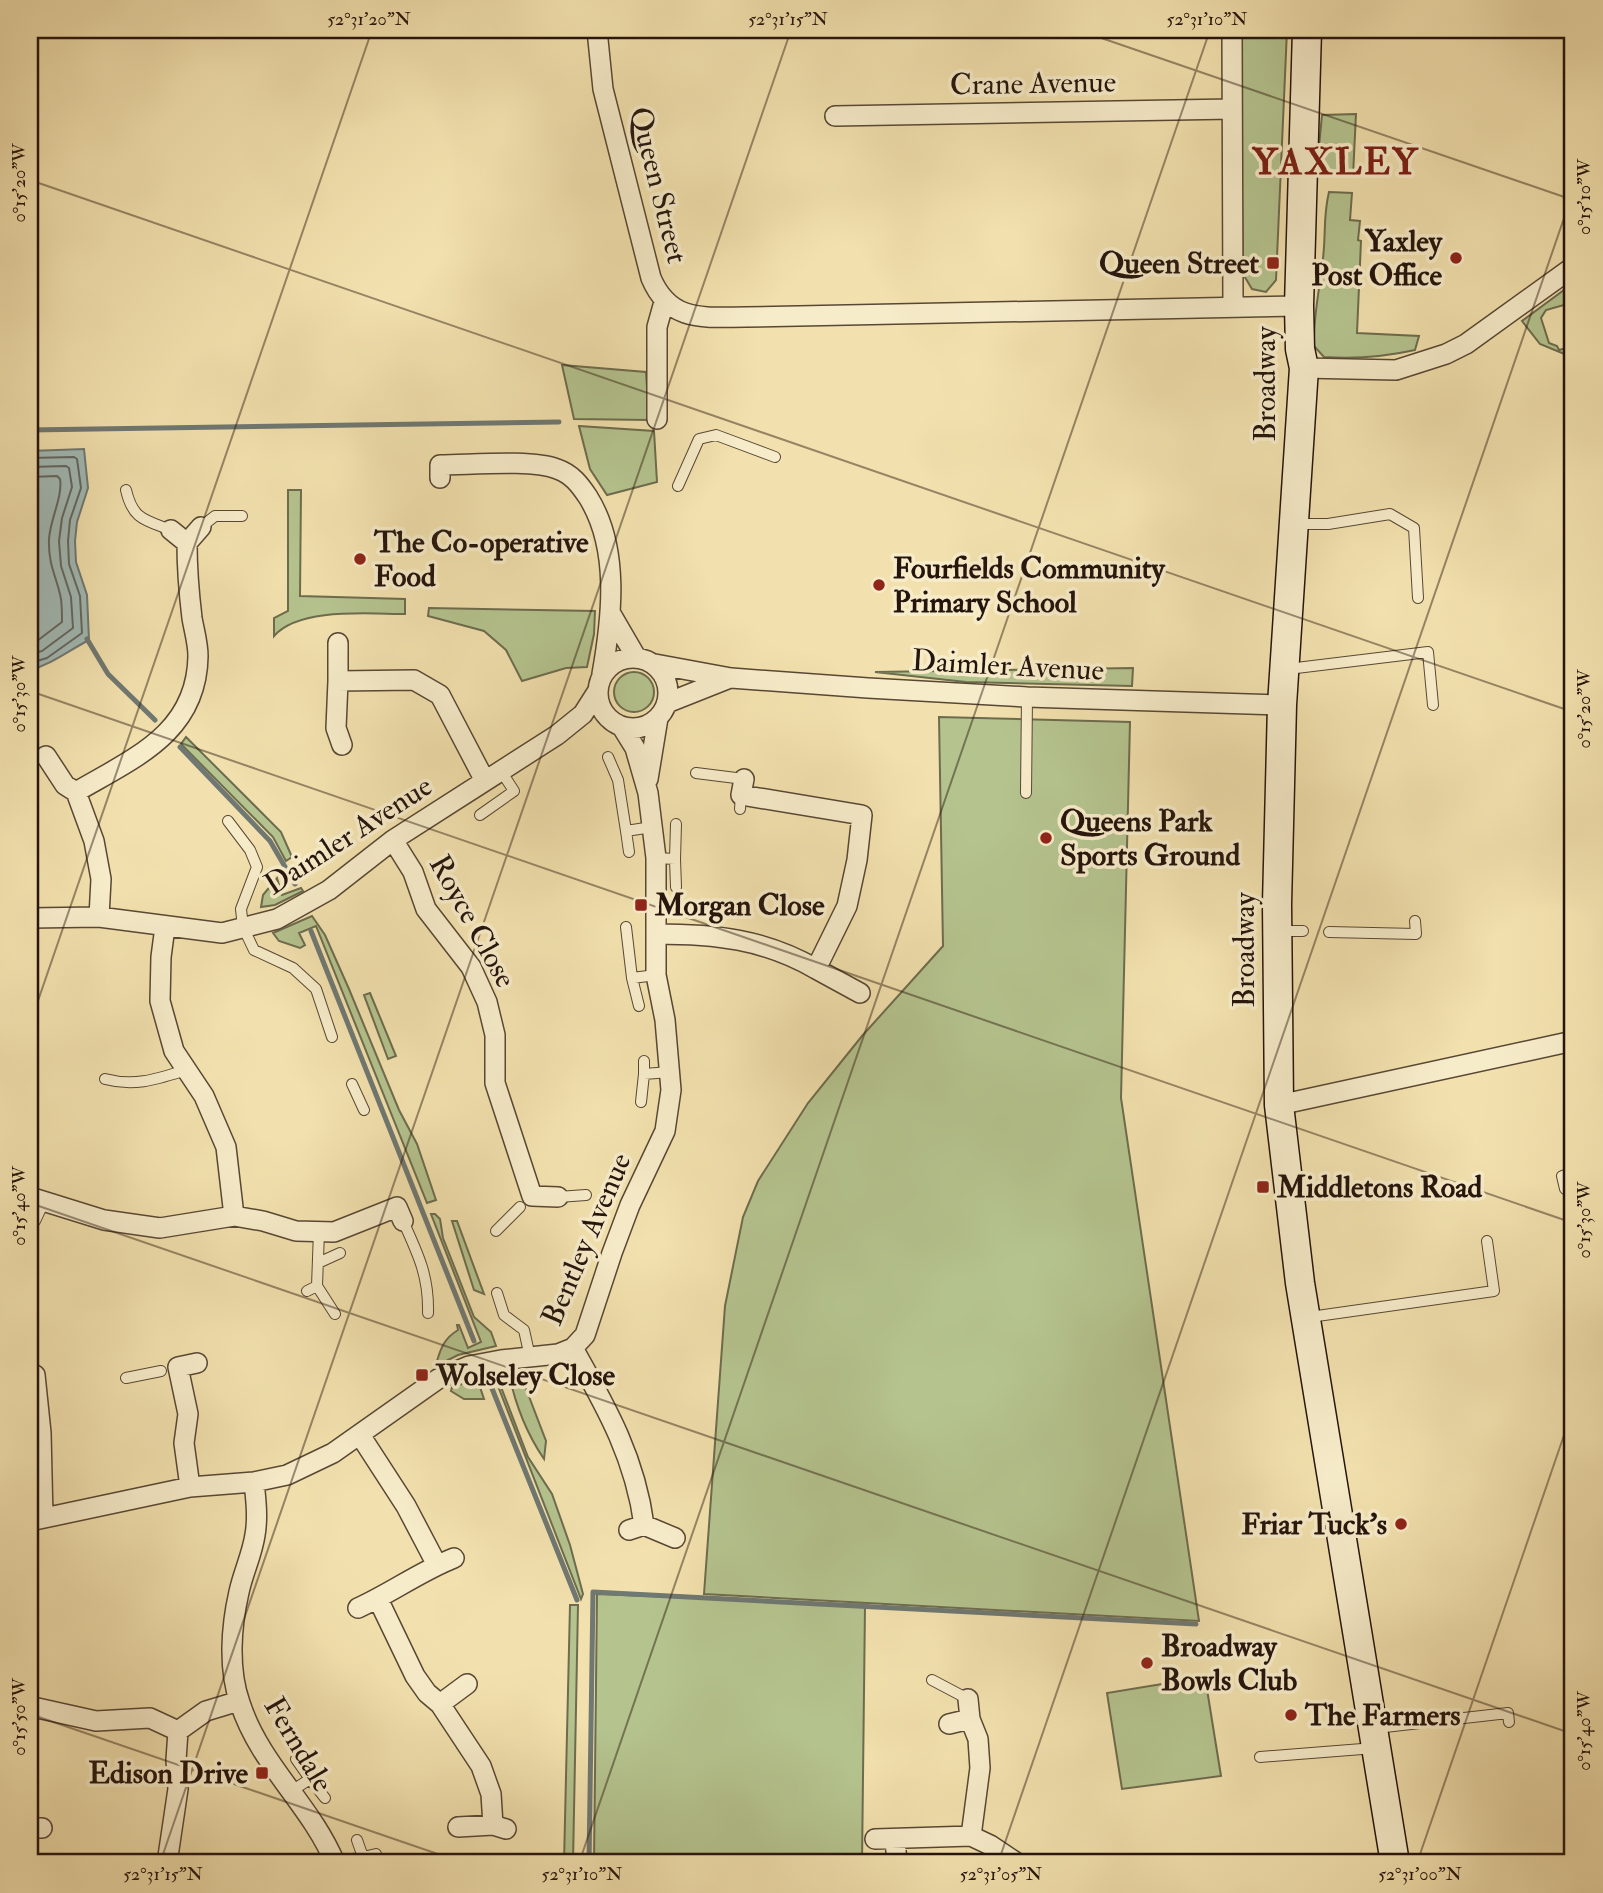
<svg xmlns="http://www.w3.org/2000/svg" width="1603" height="1893" viewBox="0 0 1603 1893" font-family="'IM FELL Double Pica',serif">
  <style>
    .green { fill: #b5c48f; stroke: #6d6c4e; stroke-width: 2 }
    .water { fill: #a1bab6; stroke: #6f7872; stroke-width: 2 }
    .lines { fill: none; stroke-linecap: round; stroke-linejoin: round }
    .shore { stroke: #636761; stroke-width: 2 }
    .stream { stroke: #6f7872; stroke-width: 5 }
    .service-casing { stroke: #584734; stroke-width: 12 }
    .minor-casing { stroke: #584734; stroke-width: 22 }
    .secondary-casing { stroke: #25140c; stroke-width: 31 }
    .service { stroke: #f7ecca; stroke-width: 10 }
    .minor { stroke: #f7ecca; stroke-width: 19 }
    .secondary { stroke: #f7ecca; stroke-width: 28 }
    .ticks { fill: none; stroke: #25140c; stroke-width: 2; stroke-opacity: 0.45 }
    .poi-dot { fill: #8f2418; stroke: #f7ecca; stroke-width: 2.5 }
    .labels { text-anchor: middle; stroke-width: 7; stroke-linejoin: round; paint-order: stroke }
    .street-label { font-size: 30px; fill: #25140c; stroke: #f7ecca }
    .poi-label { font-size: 30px; font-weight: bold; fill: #25140c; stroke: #f7ecca; text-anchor: start }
    .district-label { font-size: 37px; font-weight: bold; letter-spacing: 2px; fill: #7a1f14; stroke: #f7ecca }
    .neatline { fill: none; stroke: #25140c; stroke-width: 2.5 }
    .ticks-label { font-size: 18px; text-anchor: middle; fill: #25140c }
  </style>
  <rect width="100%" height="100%" fill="#f2e1ae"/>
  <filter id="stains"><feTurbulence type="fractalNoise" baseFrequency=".00286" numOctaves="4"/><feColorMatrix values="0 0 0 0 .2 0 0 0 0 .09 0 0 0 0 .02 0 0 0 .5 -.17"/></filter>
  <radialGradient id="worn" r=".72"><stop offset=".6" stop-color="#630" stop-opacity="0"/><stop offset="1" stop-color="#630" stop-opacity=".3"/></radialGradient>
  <path class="green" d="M1240,30H1287L1276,280L1266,292L1252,289L1243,274Z
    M1356,114L1353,176L1330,174L1324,161L1318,157L1322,115Z
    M1329,192L1352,193L1350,220L1360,221L1358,240L1361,241L1357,333L1419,336L1415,350C1384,357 1355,359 1324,357L1314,346C1313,316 1320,288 1323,258C1326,234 1323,216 1329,192Z
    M1568,287L1571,293V303L1546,310L1541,318L1549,343L1557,346L1559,350L1573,346V355L1569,356L1540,344L1522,321Z
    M562,365L646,372L649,420L574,419Z
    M579,426L654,431L657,482L607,495L590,469Z
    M288,490H301L300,596L405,599V614C370,614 299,607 274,636V618L288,611Z
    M429,608L595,611L594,634L587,667L566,668L522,681L506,650L484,631L428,616Z
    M1133,668L1132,686L966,682L875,672Z
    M614 692a20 20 0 1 1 40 0a20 20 0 1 1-40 0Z
    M939,717L1130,722L1121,1098L1199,1621L704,1594L725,1306L743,1217L758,1181L808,1103L862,1036L943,946Z
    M186,737L281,832L292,857L286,861L273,837L181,744Z
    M277,878L282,895L301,888L303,891L275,905L261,907L263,895Z
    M312,916L325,935L349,989L399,1110L417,1144L436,1200L427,1203L316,926L299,933L305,945L300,948L279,941L273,933Z
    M370,993L396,1056L388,1059L364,995Z
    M431,1214H435L440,1219L443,1238L474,1317L491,1332L496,1346L458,1355L440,1364L437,1361C441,1347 445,1338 458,1330L457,1325H459L468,1348L481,1342Z
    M452,1221H457L484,1294L474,1290Z
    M520,1373L546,1441L544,1459C527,1434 515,1403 509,1374Z
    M496,1374L528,1457L552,1494L570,1545L583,1594L581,1599L496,1381L480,1387L484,1399H464L451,1391L452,1387Z
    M597,1594L865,1605L862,1863H594Z
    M570,1605H578L573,1863H564Z
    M1205,1677L1221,1776L1122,1789L1107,1693Z"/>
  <path class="water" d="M84,449L88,488L77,522L75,541L76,562L87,595L89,640C68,651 52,664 30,670V451Z"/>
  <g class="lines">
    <path class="shore" d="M30,458L74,457L77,459L81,488L70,520L68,541L69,564L80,596L82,633L47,658L30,663
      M30,467L66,466L69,468L72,487L62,518L59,541L61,566L71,597L73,628L42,651L30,654
      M30,477L57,476L60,479C63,496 50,520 49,539C48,566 57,577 61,599C62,607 62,615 62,622L37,641L30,643"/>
    <path class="stream" d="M30,430L559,422
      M87,639L108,674L155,720
      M180,747L270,841L295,884
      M311,931L474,1341
      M491,1386L577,1600
      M589,1863L593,1592L1196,1624"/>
    <defs>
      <path id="service" d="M678,486L699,439L716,435L775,457
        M126,490C133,520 145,520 171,530
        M1298,524H1328L1390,514L1414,528L1418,598
        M201,527L215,516H242
        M1288,669L1428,652L1433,705
        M608,757L618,780L626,831L652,827
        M696,773L744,779
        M1026,793L1027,697
        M740,809L741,795
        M480,815L514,791L501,771
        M228,821L250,850L257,867L241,909L243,927L254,950L293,968L316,989L332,1037
        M626,831L629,852
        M656,858L675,859L676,887
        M675,859L676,824
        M626,927L632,978L656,975
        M1281,931H1303
        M1329,932L1416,934L1415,921
        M632,978L639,1006
        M644,1074V1061
        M105,1079C135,1087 157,1079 186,1070
        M352,1084L364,1110
        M641,1102L644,1074L670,1072
        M1565,1189L1562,1176L1573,1174
        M558,1197L586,1195
        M35,1221L44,1202
        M403,1221C418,1254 429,1276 428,1313
        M319,1231L317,1286L335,1314
        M496,1231L520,1207
        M318,1263L340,1253
        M307,1291L317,1286
        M497,1293L504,1315L524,1330L530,1357
        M1310,1317L1494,1291L1487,1241
        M126,1378L161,1371
        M932,1680L968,1699
        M1376,1728L1508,1713L1509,1722
        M1260,1757L1375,1748
        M310,1779L325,1798
        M290,1792L310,1779L296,1759
        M357,1840L363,1857L376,1854
        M334,1863L363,1857L365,1863"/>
      <path id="minor" d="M597,30L603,89L651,278C670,323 704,317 746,317L1299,306
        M1232,30L1233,307
        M835,116L1232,109
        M1304,368L1396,370L1446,354L1466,344L1573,267
        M657,419V327L664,302
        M440,478V465C470,465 531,459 557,469C572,474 580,485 588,497C620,548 612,617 602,674
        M171,530L187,543
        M611,614L636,657
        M338,643V681L414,680L440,695L485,781
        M598 693a35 35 0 1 1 70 0a35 35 0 1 1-70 0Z
        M655,664L731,678L868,688L1027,697L1282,705
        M338,681L336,728L342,745
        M667,703L730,678
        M46,756L65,785L76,792
        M648,779L658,718
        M393,840L413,872L426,909L471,967L487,1002L495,1035V1083L532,1196L558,1197
        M99,917L101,879L94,841L76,792C134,758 197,733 198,656C198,643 194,630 192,618C189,593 187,569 187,543L201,527
        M30,918L99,917L222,933L277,919L329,890L393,840L557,735L583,714L597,692
        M165,927L161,957L160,1001L174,1051L204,1096L226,1147L234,1216
        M656,934C715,934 764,939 816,969L847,906L857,860L862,815L741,795L744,779
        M816,969L860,993
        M1279,1105L1573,1041
        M30,1197L104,1220L160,1228L234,1216L263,1221L296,1231L334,1232L397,1207L403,1221
        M573,1348C606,1407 635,1457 644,1525
        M35,1375L41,1433L43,1518
        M360,1435L406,1506L437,1565
        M254,1482C256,1500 258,1518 255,1535C252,1555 243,1573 239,1592C231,1627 228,1669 240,1703C260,1765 311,1805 335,1863
        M190,1487L184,1443L188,1414L178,1367L197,1363
        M30,1521L190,1487L254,1482L287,1475L333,1453L438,1379L469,1366L501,1360L558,1354L573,1348L585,1335L612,1253L630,1205L665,1131L671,1090L665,1020L656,975V858L648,793L635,748L622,727
        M629,1530L644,1525L675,1538
        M378,1599L415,1676L427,1693L440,1704L481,1766L491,1794L493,1825
        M358,1608C391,1593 421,1571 454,1558
        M968,1699L970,1719L978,1739L980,1768L971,1836
        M440,1704L467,1684
        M30,1709L33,1707L96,1721L150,1718L178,1731
        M949,1724L970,1719
        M458,1827L493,1825L506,1829
        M30,1828H42
        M875,1839L971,1836L990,1845L1017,1863
        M895,1839L897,1863
        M167,1863L178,1789L176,1760L178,1731L206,1711L239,1701"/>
      <path id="secondary" d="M1307,30L1299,306L1300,349L1304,368L1282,705L1277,904L1279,1105L1300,1283L1395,1863"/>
    </defs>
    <use href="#service" class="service-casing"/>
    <use href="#minor" class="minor-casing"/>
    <use href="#secondary" class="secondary-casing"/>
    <use href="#service" class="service"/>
    <use href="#minor" class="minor"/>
    <use href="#secondary" class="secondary"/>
  </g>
  <path class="ticks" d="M1078,30L1573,200M30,180L1573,712M30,691L1573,1223M30,1024L372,30M30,1203L1573,1734M30,1714L464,1863M160,1863L791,30M579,1863L1210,30M998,1863L1573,192M1417,1863L1573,1409"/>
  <g class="poi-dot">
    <circle cx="1456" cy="258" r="7"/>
    <rect x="1266" y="256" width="14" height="14" rx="3.5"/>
    <circle cx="360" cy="559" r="7"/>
    <circle cx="879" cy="585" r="7"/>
    <circle cx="1046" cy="838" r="7"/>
    <rect x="634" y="898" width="14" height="14" rx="3.5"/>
    <rect x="1256" y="1180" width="14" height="14" rx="3.5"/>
    <rect x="415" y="1368" width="14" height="14" rx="3.5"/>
    <circle cx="1401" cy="1524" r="7"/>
    <circle cx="1147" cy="1663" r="7"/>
    <circle cx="1291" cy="1715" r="7"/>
    <rect x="255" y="1766" width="14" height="14" rx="3.5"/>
  </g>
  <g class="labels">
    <g class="street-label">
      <text transform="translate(1033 83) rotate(-1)" y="10">Crane Avenue</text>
      <text transform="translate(659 185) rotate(76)" y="10">Queen Street</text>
      <text transform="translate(1265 384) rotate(-90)" y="10">Broadway</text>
      <text transform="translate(1008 665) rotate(3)" y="10">Daimler Avenue</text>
      <text transform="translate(348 835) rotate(-33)" y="10">Daimler Avenue</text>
      <text transform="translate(473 921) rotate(61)" y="10">Royce Close</text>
      <text transform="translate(1244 950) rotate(-90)" y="10">Broadway</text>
      <text transform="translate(586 1239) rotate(-67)" y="10">Bentley Avenue</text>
      <text transform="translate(299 1744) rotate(59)" y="10">Ferndale</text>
    </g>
    <g class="poi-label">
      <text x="1442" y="251" text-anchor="end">Yaxley<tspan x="1442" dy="34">Post Office</tspan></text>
      <text x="1259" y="273" text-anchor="end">Queen Street</text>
      <text x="374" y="552">The Co-operative<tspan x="374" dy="34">Food</tspan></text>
      <text x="893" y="578">Fourfields Community<tspan x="893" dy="34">Primary School</tspan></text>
      <text x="1060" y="831">Queens Park<tspan x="1060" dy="34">Sports Ground</tspan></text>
      <text x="655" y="915">Morgan Close</text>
      <text x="1277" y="1197">Middletons Road</text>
      <text x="436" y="1385">Wolseley Close</text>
      <text x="1387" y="1534" text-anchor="end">Friar Tuck's</text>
      <text x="1161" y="1656">Broadway<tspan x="1161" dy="34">Bowls Club</tspan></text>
      <text x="1305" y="1725">The Farmers</text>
      <text x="248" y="1783" text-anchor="end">Edison Drive</text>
    </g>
    <g class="district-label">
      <text x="1336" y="174">YAXLEY</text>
    </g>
  </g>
  <rect width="1603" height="1893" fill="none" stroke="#f2e1ae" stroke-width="77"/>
  <rect x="38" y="38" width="1526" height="1816" class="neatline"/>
  <g class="ticks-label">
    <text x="369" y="25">52°31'20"N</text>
    <text x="788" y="25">52°31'15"N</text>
    <text x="1207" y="25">52°31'10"N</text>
    <text transform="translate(19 183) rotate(-90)" y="6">0°15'20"W</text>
    <text transform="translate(1584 197) rotate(-90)" y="6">0°15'10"W</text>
    <text transform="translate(19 694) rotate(-90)" y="6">0°15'30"W</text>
    <text transform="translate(1584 709) rotate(-90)" y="6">0°15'20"W</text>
    <text transform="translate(19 1206) rotate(-90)" y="6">0°15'40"W</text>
    <text transform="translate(1584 1220) rotate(-90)" y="6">0°15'30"W</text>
    <text transform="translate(19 1717) rotate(-90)" y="6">0°15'50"W</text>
    <text transform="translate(1584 1731) rotate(-90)" y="6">0°15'40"W</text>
    <text x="163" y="1880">52°31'15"N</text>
    <text x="582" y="1880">52°31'10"N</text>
    <text x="1001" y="1880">52°31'05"N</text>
    <text x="1420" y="1880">52°31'00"N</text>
  </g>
  <rect width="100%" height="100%" filter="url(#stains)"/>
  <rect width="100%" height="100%" fill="url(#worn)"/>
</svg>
